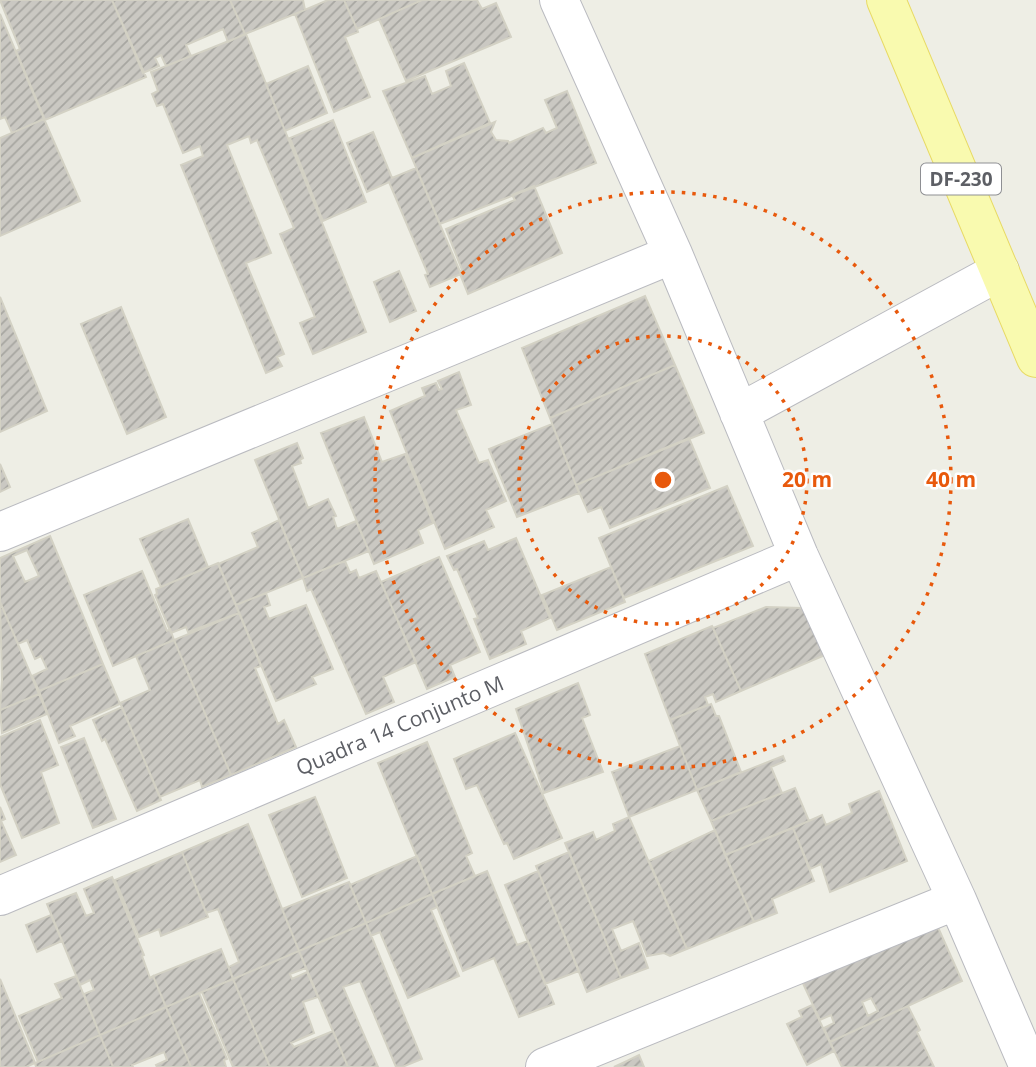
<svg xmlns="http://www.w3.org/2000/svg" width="1036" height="1067" viewBox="0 0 1036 1067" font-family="'Open Sans',sans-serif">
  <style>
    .building { fill: url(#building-hatch); stroke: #d3d1c4; stroke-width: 2; fill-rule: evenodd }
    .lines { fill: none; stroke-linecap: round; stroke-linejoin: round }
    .minor-casing { stroke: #babbc0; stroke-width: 40 }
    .primary-casing { stroke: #e8da64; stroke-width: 40 }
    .minor { stroke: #fff; stroke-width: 38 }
    .primary { stroke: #f9faaf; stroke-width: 38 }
    .ring { fill: none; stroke: #e8590c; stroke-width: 3.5; stroke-dasharray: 3.5 7 }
    .labels { text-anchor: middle; stroke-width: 5; stroke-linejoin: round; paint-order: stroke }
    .shield { fill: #fff; stroke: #8e8f93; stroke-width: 2 }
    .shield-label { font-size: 19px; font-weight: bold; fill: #5d5f65 }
    .street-label { font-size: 21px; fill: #5d5f65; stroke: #fff }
    .centre { fill: #e8590c; stroke: #fff; stroke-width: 3.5 }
    .ring-label { font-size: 21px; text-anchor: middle; font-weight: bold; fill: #e8590c; stroke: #fff; stroke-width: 5; stroke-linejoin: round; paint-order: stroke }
  </style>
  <defs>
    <pattern id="building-hatch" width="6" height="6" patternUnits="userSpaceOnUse" patternTransform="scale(1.75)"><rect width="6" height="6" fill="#cac8c2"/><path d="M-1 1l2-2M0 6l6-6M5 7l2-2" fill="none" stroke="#a7a6a1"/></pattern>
  </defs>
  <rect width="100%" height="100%" fill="#eeeee5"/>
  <path class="building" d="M0,0H112L146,77L45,120L16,51L20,49Z
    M112,0H230L245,34L228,42L223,29L186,45L191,56L166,66L161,55L155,58L159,66L143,73Z
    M230,0H303L305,10L245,34Z
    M328,0H344L357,29L358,32L345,37L370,97L334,112L295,14Z
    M344,0H422L357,29Z
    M422,0H477L482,9L496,3L511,37L406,81L379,19Z
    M0,14L44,119L12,133L5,117L0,119Z
    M246,34L366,332L313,354L300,323L315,317L280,234L294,228L257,140L251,143L249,136L227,145L271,253L246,263L284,354L277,357L282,366L266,373L181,165L203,156L200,146L183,153L163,104L157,106L152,94L158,91L151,72Z
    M464,63L490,123L412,158L383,91L425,76L432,94L451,86L446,71Z
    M308,66L327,113L285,131L266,84Z
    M567,91L596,163L440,224L412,158L495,122L491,132L496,140L508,141L509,143L543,128L546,133L557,128L545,100Z
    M44,119L80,201L0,236V138Z
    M333,120L366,202L323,221L290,138Z
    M373,132L392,178L416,168L461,274L430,287L425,275L428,274L389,182L367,192L347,143Z
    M534,186L562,253L468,294L460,274L462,270L446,229L515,200L512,195Z
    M399,271L416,311L390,322L374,282Z
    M645,296L675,365L550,418L522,348Z
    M0,297L47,411L0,432Z
    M121,307L166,417L127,434L81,324Z
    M675,365L704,433L576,485L550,418Z
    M459,372L471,405L456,410L479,463L488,460L506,501L486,510L494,527L445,549L390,411L425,396L422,388L436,383L439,390L442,389L438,381Z
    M364,417L382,462L405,454L433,523L418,530L423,543L374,564L321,433Z
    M552,424L579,493L517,517L489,449Z
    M689,438L710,488L610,528L601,507L588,512L576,485Z
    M297,443L303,458L300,460L301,463L292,466L308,508L328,499L336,516L333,517L337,529L356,521L369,551L303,578L255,460Z
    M0,464L10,487L0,492Z
    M727,486L753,546L624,598L599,538Z
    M188,519L208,567L161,587L140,539Z
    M279,520L303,578L236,605L218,564L258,547L252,533Z
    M50,536L103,664L39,691L32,676L47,669L41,656L35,659L27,640L18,644L0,602V558ZM27,550L39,576L25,582L13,556Z
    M516,538L550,618L521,631L526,644L490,659L474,619L478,618L457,569L454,570L447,556L484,541L488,550Z
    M439,557L480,652L450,665L455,677L427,689L381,582Z
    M345,561L350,573L356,570L359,578L376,571L416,662L383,677L394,702L366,714L311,589L307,591L303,578Z
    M218,563L239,613L188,632L186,627L171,633L155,595L157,594L156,589Z
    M611,567L625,602L557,630L542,595Z
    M142,571L167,631L170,629L174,640L113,666L84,595Z
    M266,593L270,605L264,607L269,619L306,605L333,669L312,677L316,684L276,701L236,605Z
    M0,602L39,694L0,710L2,680Z
    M766,607L802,608L832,652L741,691L713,628Z
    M239,613L261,666L255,668L278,724L284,720L296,747L231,775L174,640Z
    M712,626L741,691L716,702L713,694L705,697L708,705L670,720L645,654Z
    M174,640L231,775L202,787L200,780L160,797L120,703L150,690L136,656Z
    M103,664L120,704L70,726L75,736L59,743L39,691Z
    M578,683L590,715L582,718L603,772L544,793L516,709Z
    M39,694L47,714L2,733L0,710Z
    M711,704L716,716H719L741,772L697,790L670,720Z
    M122,707L161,800L137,811L105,739L102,741L93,720Z
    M40,720L58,765L41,772L59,823L22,838L0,784V737Z
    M515,733L562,838L514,859L507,843L504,844L477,785L466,789L454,759Z
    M84,738L116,819L93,828L61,747Z
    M427,742L472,853L466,856L475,876L432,894L378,763Z
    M680,746L697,790L629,817L612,772Z
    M783,756L785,761L771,767L782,793L711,821L697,790Z
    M795,788L809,821L725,855L711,821Z
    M879,791L907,861L830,892L821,864L810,869L793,828L822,815L826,825L852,813L849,804Z
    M315,797L347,878L302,897L269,815Z
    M0,807L5,819L1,821L16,855L0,862Z
    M629,817L687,949L670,956L664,953L647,956L633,921L612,929L621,951L639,943L648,968L621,978L565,843L593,832L596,840L615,831L613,824Z
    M248,824L299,951L233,979L229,967L239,962L218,909L206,913L182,852Z
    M793,828L814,881L772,899L777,913L754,922L725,855Z
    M715,830L754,922L687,949L649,861Z
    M182,852L208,917L161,936L159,929L139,937L115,880Z
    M569,852L621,978L587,992L536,866Z
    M417,856L432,894L366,923L350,885Z
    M487,871L517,945L528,941L554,1004L519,1017L494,958L463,971L432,894Z
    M538,871L579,971L545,984L505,885Z
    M112,877L144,955L142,956L150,978L153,976L166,1007L100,1035L84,994L94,990L90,980L80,985L47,904L76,893L86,916L94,913L84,889Z
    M349,882L366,923L299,951L282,909Z
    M432,894L437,907L431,910L459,976L408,998L380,932L371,936L366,923Z
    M932,914L962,981L830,1042L824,1028L834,1023L831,1015L820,1020L800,977ZM871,998L878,1011L868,1016L862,1002Z
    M51,915L62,941L37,952L26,925Z
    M366,923L422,1059L402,1067H396L360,981L343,987L378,1067H348L299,951Z
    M221,949L233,979L166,1007L153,976Z
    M299,951L306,968L290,974L292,979L307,972L318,997L303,1002L314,1033L291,1043L294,1047L333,1031L348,1067H270L233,979Z
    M76,976L100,1035L38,1062L19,1016L62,998L55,984Z
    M0,979L35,1063L26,1067H0Z
    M233,979L270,1067H233L202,992Z
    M199,993L227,1059L224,1060L226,1067H191L166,1007Z
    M812,1005L834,1051L807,1065L787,1024L802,1017L799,1011Z
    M908,1006L920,1030L917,1032L934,1067H842L830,1042Z
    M166,1007L191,1067H157L156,1065L167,1060L164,1052L132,1065L133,1067H113L100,1035Z
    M100,1035L113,1067H36L35,1063Z
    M639,1055L644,1067H614L627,1061Z"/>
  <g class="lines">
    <defs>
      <path id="minor" d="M559,0L673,254L799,556L957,900L1029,1067
        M739,413L1000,271
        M0,532L673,254
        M0,896L799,556
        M545,1067L957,900"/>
      <path id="primary" d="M886,0L1036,358"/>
    </defs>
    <use href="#minor" class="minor-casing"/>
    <use href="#primary" class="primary-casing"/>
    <use href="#minor" class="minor"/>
    <use href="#primary" class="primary"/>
  </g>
  <g class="ring">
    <circle cx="663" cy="480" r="144"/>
    <circle cx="663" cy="480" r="288"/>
  </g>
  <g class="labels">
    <rect class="shield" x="921" y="163.5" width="80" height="31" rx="5"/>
    <g class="shield-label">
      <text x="961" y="186">DF-230</text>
    </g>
    <g class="street-label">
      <text transform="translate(400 726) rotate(-23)" y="7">Quadra 14 Conjunto M</text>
    </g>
  </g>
  <circle cx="663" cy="480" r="10" class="centre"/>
  <g class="ring-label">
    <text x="807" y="487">20 m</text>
    <text x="951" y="487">40 m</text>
  </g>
</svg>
